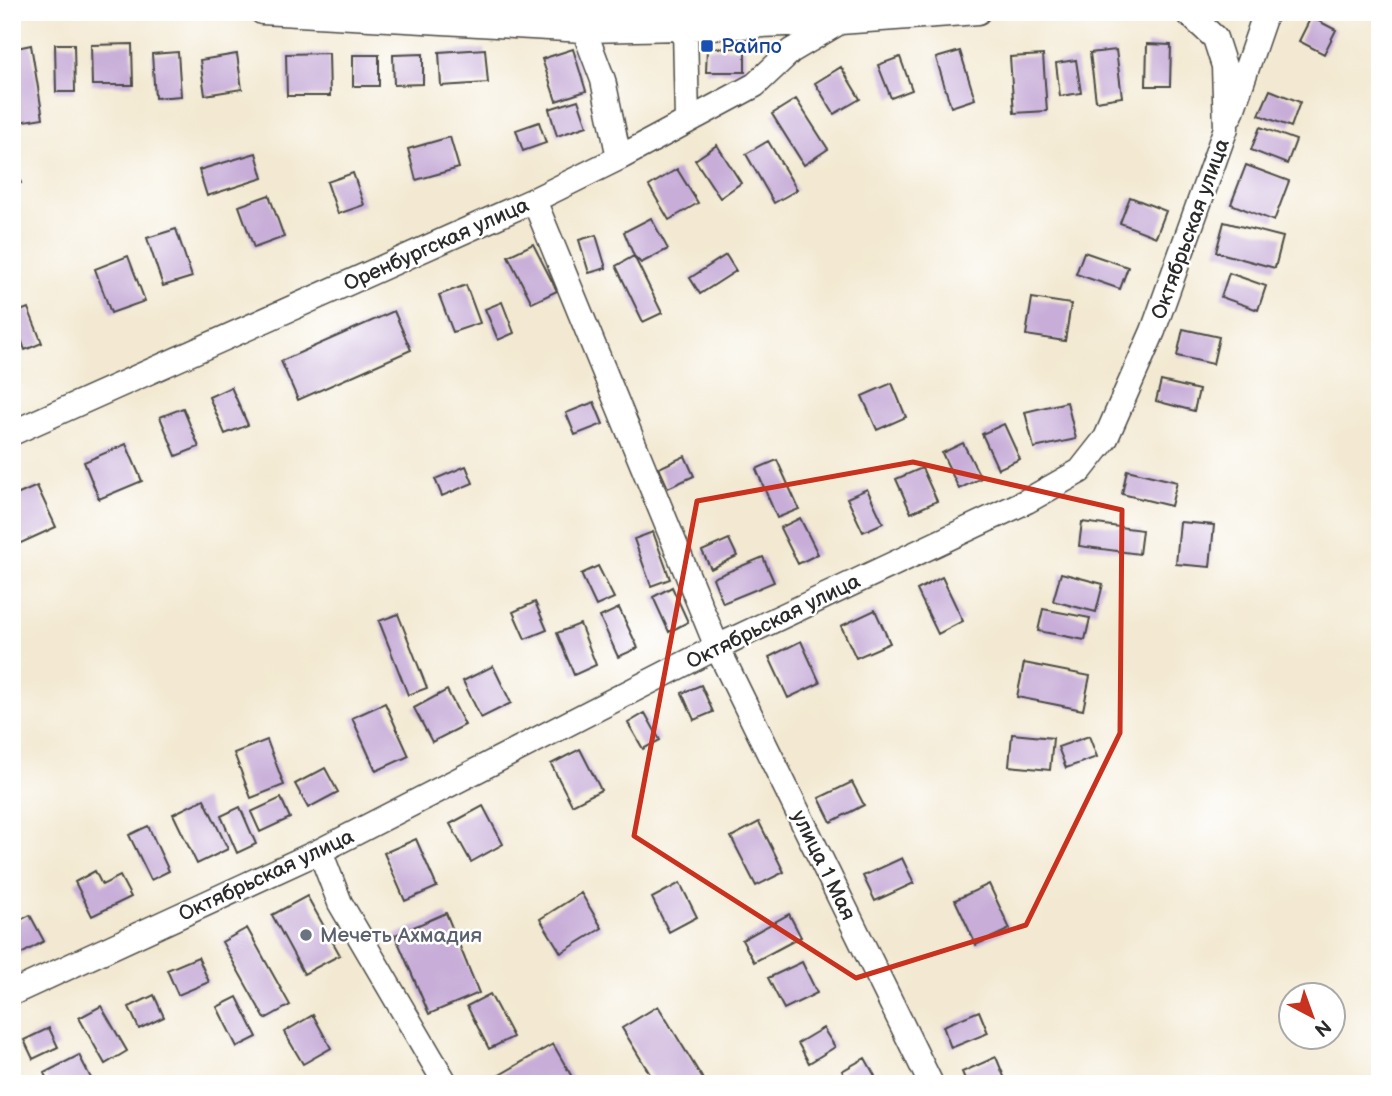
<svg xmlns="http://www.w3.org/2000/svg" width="1392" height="1096" viewBox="0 0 1392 1096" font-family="'Balsamiq Sans',sans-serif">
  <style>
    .building { fill: #c7add8 }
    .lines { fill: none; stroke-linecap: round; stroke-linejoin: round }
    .minor-casing { stroke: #494844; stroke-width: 27 }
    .minor { stroke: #fff; stroke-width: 24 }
    .marked { fill: none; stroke: #c8321e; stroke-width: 5; stroke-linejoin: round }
    .transit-dot { fill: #1a4fb4; stroke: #fff; stroke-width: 2.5 }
    .worship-dot { fill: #6b7280; stroke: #fff; stroke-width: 2.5 }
    .labels { text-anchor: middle; stroke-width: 5; stroke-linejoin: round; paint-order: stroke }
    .transit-label { font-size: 21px; fill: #164399; stroke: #fff; text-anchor: start }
    .street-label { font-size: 21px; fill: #2b2b2b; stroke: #fff }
    .worship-label { font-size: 21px; fill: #5b616d; stroke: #fff; text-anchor: start }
  </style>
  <rect width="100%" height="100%" fill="#fff"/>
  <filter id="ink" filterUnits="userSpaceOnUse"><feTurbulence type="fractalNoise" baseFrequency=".0143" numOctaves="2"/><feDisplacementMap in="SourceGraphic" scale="14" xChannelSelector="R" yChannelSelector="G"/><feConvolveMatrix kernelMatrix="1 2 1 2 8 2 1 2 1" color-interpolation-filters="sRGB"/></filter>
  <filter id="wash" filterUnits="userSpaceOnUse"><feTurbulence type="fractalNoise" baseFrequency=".00686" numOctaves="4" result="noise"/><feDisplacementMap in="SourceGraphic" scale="28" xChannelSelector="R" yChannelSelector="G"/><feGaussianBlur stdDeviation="1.57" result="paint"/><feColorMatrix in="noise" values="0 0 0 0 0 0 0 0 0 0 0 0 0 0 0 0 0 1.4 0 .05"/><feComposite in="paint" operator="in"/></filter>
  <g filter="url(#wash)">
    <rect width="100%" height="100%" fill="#f3e9d2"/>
    <g id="blocks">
      <path class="building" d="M1311,17L1336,30L1324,54L1299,41Z
        M55,44H74L75,92H56Z
        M132,44L133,85H92L91,45Z
        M1147,44L1171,45L1170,86H1146Z
        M31,45L43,118L12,123V49Z
        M707,48H745V72H706Z
        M485,49L488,83L441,86L439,52Z
        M573,49L586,91L556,101L542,59Z
        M1116,50L1122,97L1096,101L1090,53Z
        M960,51L975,99L951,107L936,58Z
        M178,52L181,96L155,98L152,54Z
        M329,53L330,96H287L286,54Z
        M237,54L242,89L205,95L200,60Z
        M423,54V84L394,85L393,55Z
        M353,55H379V86H353Z
        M1043,55L1047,111L1014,113L1010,57Z
        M900,57L912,90L891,98L878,65Z
        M1076,60L1081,93L1060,96L1056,63Z
        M841,67L860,99L834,114L815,83Z
        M1270,90L1300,102L1291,127L1259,115Z
        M796,99L828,149L804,165L772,114Z
        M578,100L587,126L557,136L549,109Z
        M539,122L546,143L523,151L516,130Z
        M1260,127L1296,140L1287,164L1251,150Z
        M450,137L459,168L416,180L408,149Z
        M768,141L797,190L774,203L746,154Z
        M717,145L741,183L720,198L695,160Z
        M256,153L263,178L207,196L199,170Z
        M12,162L21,183L12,187Z
        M1246,165L1289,181L1274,221L1231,204Z
        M677,169L698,203L669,220L649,186Z
        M353,173L364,205L338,214L327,182Z
        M269,195L284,237L254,248L239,206Z
        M1130,197L1166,211L1156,237L1120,223Z
        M651,218L668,249L641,263L634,256L624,232Z
        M1224,222L1283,237L1275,268L1216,252Z
        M176,229L192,277L163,286L147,238Z
        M596,235L606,268L589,273L579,240Z
        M533,244L557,291L532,303L508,256Z
        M1084,252L1128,267L1120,289L1076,274Z
        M726,255L736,271L700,294L690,278Z
        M128,256L145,301L111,313L95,269Z
        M634,256L662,313L643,322L616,266Z
        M1229,273L1266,286L1258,310L1221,297Z
        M466,285L480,323L453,332L439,295Z
        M1032,298L1071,304L1065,341L1026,335Z
        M502,302L514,333L498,340L485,309Z
        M28,308L42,343L25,350L12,314Z
        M394,311L411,350L298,400L281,361Z
        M1183,329L1219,337L1213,364L1177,356Z
        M1161,381L1199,390L1194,411L1156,401Z
        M892,383L906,417L877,430L862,396Z
        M231,387L248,425L225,434L209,397Z
        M594,402L603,424L575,435L566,413Z
        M1067,402L1076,439L1034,448L1025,412Z
        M183,408L199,447L176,456L160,417Z
        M1004,424L1020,459L998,469L982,434Z
        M963,443L981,478L959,489L942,453Z
        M126,444L142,481L99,499L84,462Z
        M685,456L694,476L668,488L659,468Z
        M777,460L799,509L777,518L756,469Z
        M466,466L473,483L442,496L435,479Z
        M922,468L937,501L911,513L896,479Z
        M1127,470L1177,482L1171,506L1122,494Z
        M37,486L56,527L12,547V497Z
        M867,489L883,523L863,532L847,498Z
        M800,518L818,554L798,564L780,528Z
        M1082,522L1142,530L1139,554L1079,546Z
        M1180,522L1214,525L1210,567L1176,564Z
        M653,532L670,579L651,586L634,539Z
        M729,539L737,556L711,569L702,551Z
        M763,557L774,582L723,603L713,578Z
        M598,566L614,598L596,606L581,574Z
        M1061,573L1103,584L1096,612L1053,601Z
        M942,577L963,621L938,634L917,590Z
        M672,587L688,622L669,632L653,597Z
        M535,602L547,630L525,639L513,612Z
        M619,608L638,648L618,657L600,617Z
        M1043,609L1090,618L1085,640L1038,631Z
        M875,610L890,643L856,658L841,626Z
        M398,614L427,688L408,695L379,621Z
        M580,624L596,665L574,675L557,633Z
        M801,641L820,683L788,698L769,657Z
        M1024,663L1090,676L1083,710L1017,697Z
        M493,666L511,703L481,718L463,681Z
        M701,685L713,712L694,720L682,693Z
        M447,690L465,725L432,742L414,708Z
        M385,703L409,756L376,771L352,718Z
        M645,713L660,740L643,749L628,723Z
        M1012,734L1053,738L1050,770L1009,766Z
        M1089,736L1097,757L1066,768L1058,747Z
        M267,740L284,785L251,798L234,753Z
        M580,749L601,790L572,805L551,764Z
        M325,768L338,792L308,808L295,784Z
        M852,782L864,805L831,822L819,798Z
        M281,798L290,818L260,832L251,812Z
        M204,799L228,849L197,864L173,814Z
        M483,806L503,844L471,862L450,824Z
        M240,807L256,844L237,853L221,816Z
        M759,822L784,872L756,886L731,837Z
        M148,826L169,871L151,880L129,835Z
        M416,839L437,887L405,901L384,853Z
        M902,858L914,883L875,901L863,876Z
        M95,871L102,885L120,876L131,897L92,916L75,882Z
        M680,883L697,917L669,932L652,898Z
        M989,884L1010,929L976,945L955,900Z
        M581,893L602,928L561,953L540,919Z
        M307,896L340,955L304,974L272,915Z
        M446,913L479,993L429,1014L395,935Z
        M789,914L801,937L754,962L742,940Z
        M30,915L44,941L12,959V924Z
        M247,928L290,1005L265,1019L222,942Z
        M198,957L209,982L178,995L167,970Z
        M802,962L817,993L784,1009L768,978Z
        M490,994L513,1037L489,1049L467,1006Z
        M154,995L164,1017L139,1029L129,1007Z
        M237,997L257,1037L237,1047L217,1007Z
        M101,1006L127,1051L105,1064L79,1018Z
        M658,1006L706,1084H656L622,1028Z
        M979,1011L988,1033L951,1048L943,1026Z
        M313,1015L331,1048L303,1064L284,1032Z
        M49,1028L58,1047L33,1059L24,1040Z
        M823,1028L835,1047L809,1063L798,1043Z
        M553,1044L576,1084H484Z
        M79,1055L94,1084H49L44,1073Z
        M996,1057L1005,1079L994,1084H967L962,1072Z
        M865,1058L875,1076L862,1084H849L842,1071Z
        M12,1068L19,1084H12Z"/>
    </g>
  </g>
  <g filter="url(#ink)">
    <use href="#blocks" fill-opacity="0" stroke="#494844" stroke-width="2"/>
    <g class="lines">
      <defs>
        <path id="minor" d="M262,12L584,30L685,28L840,22L978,12
          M685,28L687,121
          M584,30L603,80L619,158
          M1231,114L1266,12
          M534,200L717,647L931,1084
          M12,433L534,200L619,158L755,85L791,51L840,22
          M320,851L340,903L446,1084
          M12,993L320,851L717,647L1027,501L1080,471L1106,438L1153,331L1226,128L1224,66L1215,38L1187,12"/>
      </defs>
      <use href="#minor" class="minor-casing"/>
      <use href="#minor" class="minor"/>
    </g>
  </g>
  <path class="marked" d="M913,462L1122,510L1120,733L1026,925L856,978L634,836L697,501Z"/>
  <rect class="transit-dot" x="700" y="39" width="14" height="14" rx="3.5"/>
  <circle class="worship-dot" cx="306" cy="935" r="7"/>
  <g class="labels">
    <g class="transit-label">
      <text x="721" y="53">Райпо</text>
    </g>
    <g class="street-label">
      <text transform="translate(1190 229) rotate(-70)" y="7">Октябрьская улица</text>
      <text transform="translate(436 244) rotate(-24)" y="7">Оренбургская улица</text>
      <text transform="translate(773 621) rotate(-26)" y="7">Октябрьская улица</text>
      <text transform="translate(824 865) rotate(64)" y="7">улица 1 Мая</text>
      <text transform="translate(266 875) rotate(-25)" y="7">Октябрьская улица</text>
    </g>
    <g class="worship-label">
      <text x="320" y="942">Мечеть Ахмадия</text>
    </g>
  </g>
  <rect width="1392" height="1096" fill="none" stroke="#fff" stroke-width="42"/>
  <g transform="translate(1312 1016) rotate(139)"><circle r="33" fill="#ffffff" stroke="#aaaaaa" stroke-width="2"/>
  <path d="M0-5L12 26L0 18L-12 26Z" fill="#c8321e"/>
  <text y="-10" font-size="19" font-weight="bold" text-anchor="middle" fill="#2b2b2b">N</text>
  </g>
</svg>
